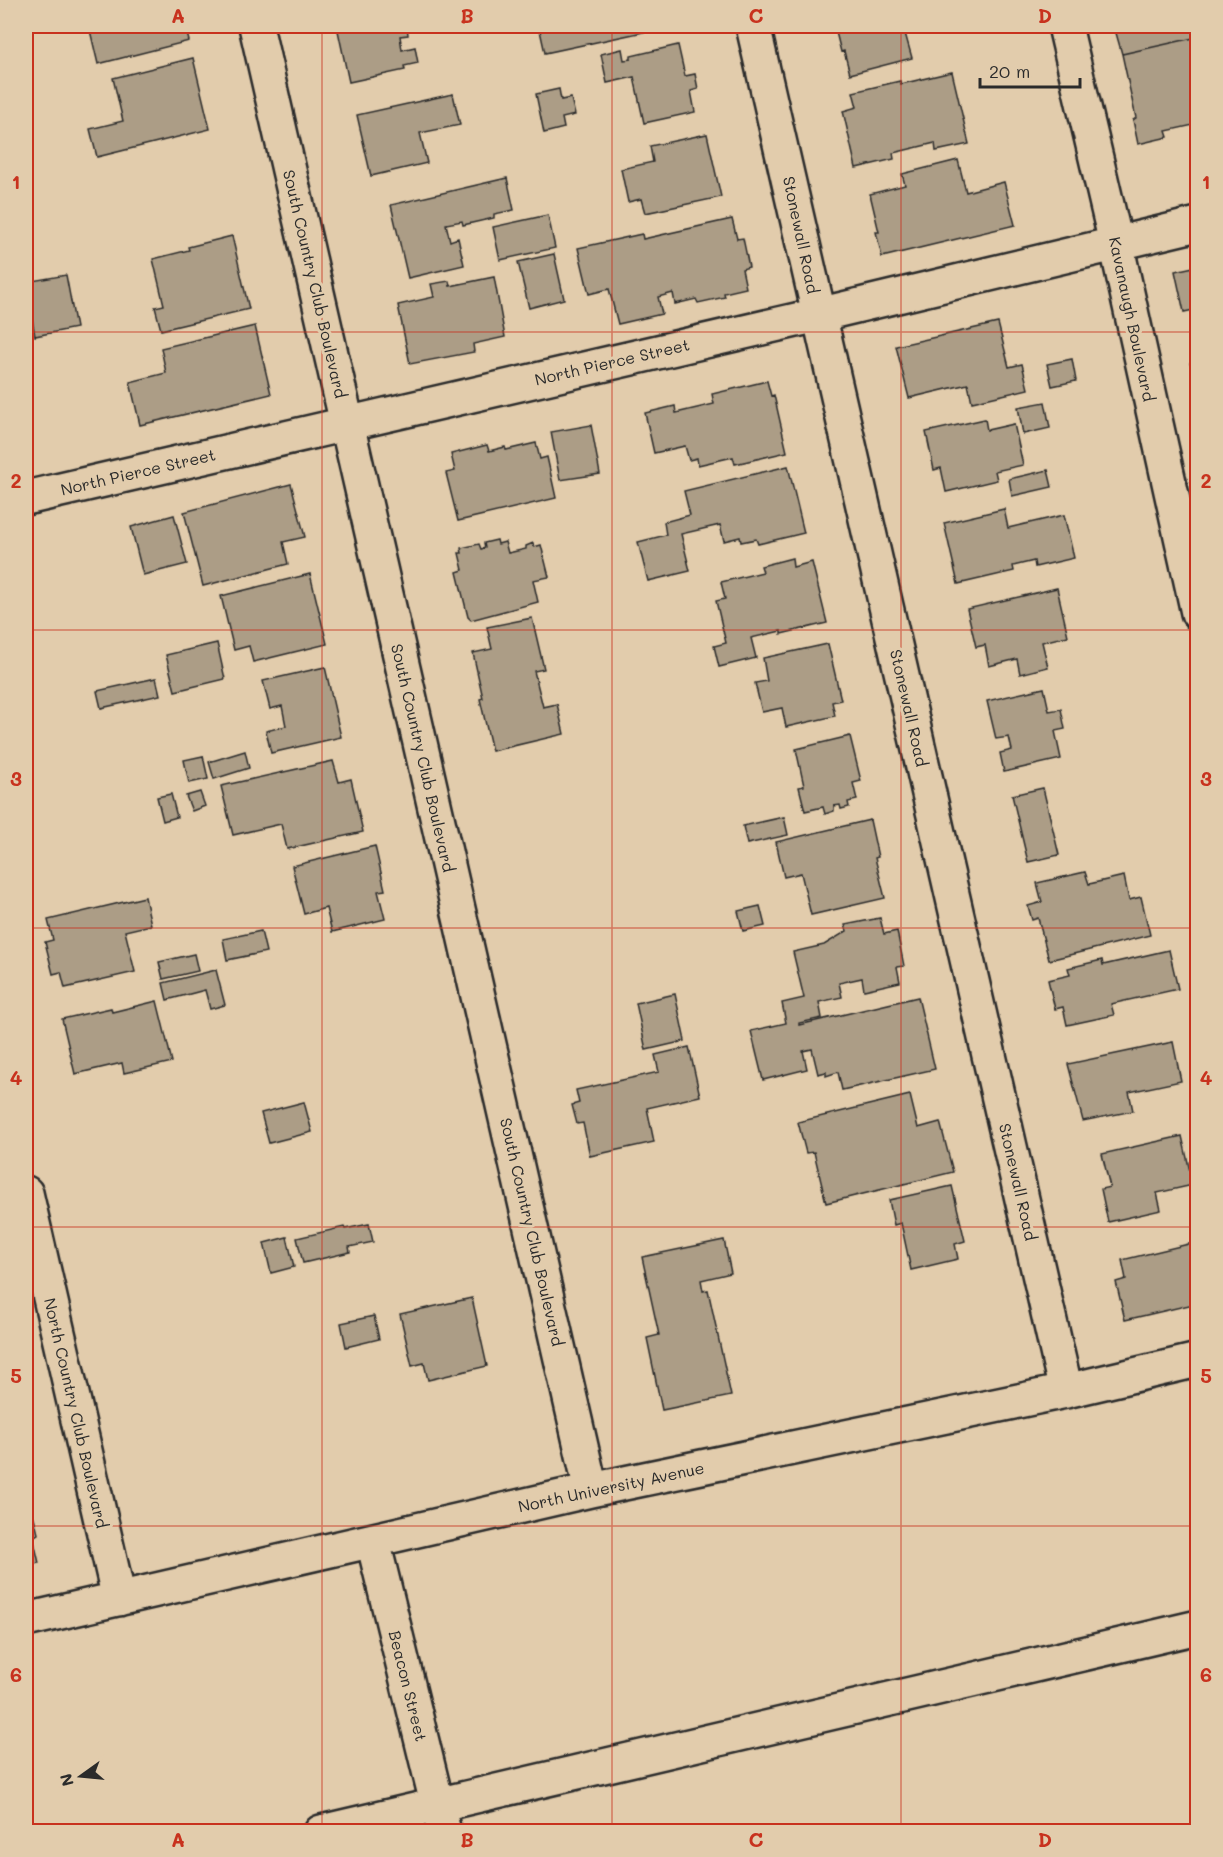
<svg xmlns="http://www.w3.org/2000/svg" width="1223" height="1857" viewBox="0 0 1223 1857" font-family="Mali,sans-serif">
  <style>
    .building { fill: #ac9d86; stroke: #2b2b2b; stroke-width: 1.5 }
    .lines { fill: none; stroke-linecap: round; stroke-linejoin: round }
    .minor-casing { stroke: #2b2b2b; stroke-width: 38 }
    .minor { stroke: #e2ccac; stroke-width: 33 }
    .grid { fill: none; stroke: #c8321e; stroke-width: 1.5; stroke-opacity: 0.55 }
    .labels { text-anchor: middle; stroke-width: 6; stroke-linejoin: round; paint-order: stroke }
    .street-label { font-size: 16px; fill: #2b2b2b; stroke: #e2ccac }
    .neatline { fill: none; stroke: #c8321e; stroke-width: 2 }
    .grid-label { font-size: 20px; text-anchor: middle; font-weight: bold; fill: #c8321e }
  </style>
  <rect width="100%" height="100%" fill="#e2ccac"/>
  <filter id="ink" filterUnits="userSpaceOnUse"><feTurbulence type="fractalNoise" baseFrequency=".0167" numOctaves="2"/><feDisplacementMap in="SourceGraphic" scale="12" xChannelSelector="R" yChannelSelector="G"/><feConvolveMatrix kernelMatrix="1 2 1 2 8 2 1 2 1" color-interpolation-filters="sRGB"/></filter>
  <g filter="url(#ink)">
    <path class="building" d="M89,26H185L189,41L98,64Z
      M337,26H407L408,35L400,36L402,50L415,47L418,63L404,66L405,70L349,82Z
      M539,26H671L545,53Z
      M838,26H903L912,58L850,74L844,51L841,52L835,28Z
      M1114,26H1198V37L1122,54Z
      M1198,37V124L1166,131L1168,137L1138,144L1133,120L1136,118L1122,54Z
      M678,45L685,76L695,74L698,89L691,91L695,112L644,123L634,77L607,83L601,54L622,49L624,60L631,59V56Z
      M193,58L210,129L97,157L90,129L123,121L113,78Z
      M952,72L969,144L936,151L935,143L893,153L894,159L856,168L843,111L857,107L853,92L900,81L901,84Z
      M559,89L561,100L571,98L575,115L562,118L564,128L544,133L536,94Z
      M453,94L460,125L420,133L427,163L371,176L357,115Z
      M707,134L721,197L645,213L641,199L628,202L621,169L653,162L650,146Z
      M958,160L966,192L1004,182L1015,225L882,257L876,232H879L870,194L905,185L902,174Z
      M507,178L514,210L494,214V218L463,225L462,221L446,224L450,241L458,238L464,265L408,278L391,205Z
      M548,215L555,248L500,260L493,227Z
      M732,219L737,239L743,238L749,267L742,269L746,288L724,293L725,297L698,303L696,299L675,304L673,293L658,297L662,314L618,324L609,289L589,294L578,248L642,234L643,239Z
      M232,236L249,309L161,330L155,307L164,305L153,259L189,250L188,247Z
      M554,254L564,299L529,308L518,262Z
      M1198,266V309L1184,312L1175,271Z
      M66,275L76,328L35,336L26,282Z
      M494,277L505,337L473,344L474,352L410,364L398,305L434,297L431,284L449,281L450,286Z
      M998,323L1009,367L1022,364L1028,389L972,402L968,384L909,398L896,346Z
      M255,326L271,394L140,425L130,382L166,373L161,348Z
      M1072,359L1076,381L1052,386L1047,364Z
      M1198,361V375L1194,376L1190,363Z
      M767,381L771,396L774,395L787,452L735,464L733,457L698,465L697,458L689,460L685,446L654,453L645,413L675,406L676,413L714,404L712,394Z
      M1045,402L1050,428L1023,434L1018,407Z
      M985,419L987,430L1014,424L1023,465L995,471L997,480L946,492L941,468L934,470L926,432Z
      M591,425L600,474L560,480L551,432Z
      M536,443L540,459L547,457L556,498L458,521L446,473L455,471L451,454L487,445L489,451L505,447L506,450Z
      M788,466L804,533L758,544L756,539L741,542L740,537L724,541L720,525L681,534L690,571L648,581L638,542L666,535L664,522L690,515L684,491Z
      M1048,470L1052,487L1012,496L1009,479Z
      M291,484L305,537L283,542L288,564L203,586L184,512Z
      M1004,509L1008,528L1064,515L1074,558L1035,567L1034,561L1013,566L1014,571L958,584L944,523Z
      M174,515L187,564L143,575L131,527Z
      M497,540L498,544L505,542L508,553L526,549V546L533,543L534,547L541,545L549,577L533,580L538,602L471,620L468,617L457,572L463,570L459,553H462L461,548L479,544L481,549L485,548L484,543Z
      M792,558L793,567L812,562L827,623L781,634V631L751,638L756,658L719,667L714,646L726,643L716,601L725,599L721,582L763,572L761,566Z
      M310,574L327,644L253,662L249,646L234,650L221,596Z
      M1057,588L1068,636L1042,642L1048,667L1020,674L1017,659L989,666L985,645L976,647L967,609Z
      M532,618L544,669L534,671L543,707L557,704L564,734L492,751L480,699L483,698L473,653L492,649L487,627Z
      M217,643L225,679L175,691L166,655Z
      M828,644L841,700L832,702L835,716L786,727L782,708L762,712L755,683L767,681L763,658Z
      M325,667L341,737L271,753L266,731L286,726L282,706L270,709L263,681Z
      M156,678L160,695L101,708L97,691Z
      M1044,688L1049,711L1061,709L1065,729L1055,731L1061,759L1004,772L1000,753L1012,750L1009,737L996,739L987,701Z
      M850,736L861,781L853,783L857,800L848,802L849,807L841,809L840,805L834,806V811L825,814L823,807L805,811L799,787L804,786L796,749Z
      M245,751L249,768L214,779L209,762Z
      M203,756L208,779L189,783L184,760Z
      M333,761L339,782L351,779L363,832L287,849L281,824L233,835L221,786Z
      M1043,788L1059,855L1028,862L1012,795Z
      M200,792L205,806L192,811L186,796Z
      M171,794L177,817L163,821L157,797Z
      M784,817L788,835L747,844L743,826Z
      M870,820L878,857L875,858L885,898L811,915L801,873L784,877L776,842Z
      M375,846L385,890L378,891L385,919L332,932L326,908L304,914L292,866Z
      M1085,872L1089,884L1124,876L1129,900L1141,897L1150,935L1049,960L1038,918L1032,920L1028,906L1042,902L1037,883Z
      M145,897L151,925L125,931L135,972L65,988L61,972L53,974L45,942L53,940L48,920Z
      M760,906L765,926L743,931L738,911Z
      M880,918L884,934L897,931L904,966L897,967L900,982L864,990L862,978L839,983L842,997L819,1002L822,1018L799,1023V1025L918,997L935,1069L842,1090L838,1072L826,1076V1072L818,1074L812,1049L803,1051L807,1069L763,1080L751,1031L786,1023L782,1003L804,998L793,952L824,945L847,931L845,925Z
      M261,931L266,952L227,960L223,939Z
      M1169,950L1178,989L1111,1004L1114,1015L1067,1025L1063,1007L1055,1009L1048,980L1070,975L1068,968L1102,960L1103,965Z
      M194,954L198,971L163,979L159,962Z
      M216,970L225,1005L210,1009L205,990L167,1000L163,983Z
      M675,994L685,1041L646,1050L636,1003Z
      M157,1001L172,1062L124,1073L122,1063L75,1074L62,1019L111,1008L112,1012Z
      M1173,1042L1181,1081L1129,1092L1133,1111L1083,1121L1068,1064Z
      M689,1047L700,1096L647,1108L654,1142L590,1156L583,1123L577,1124L572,1105L579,1103L576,1090L659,1072L655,1055Z
      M910,1095L918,1128L940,1122L953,1172L826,1203L814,1152L806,1153L798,1122Z
      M304,1102L312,1132L269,1143L261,1113Z
      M1182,1136L1193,1185L1157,1193L1161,1210L1108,1222L1101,1189L1110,1187L1102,1154Z
      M952,1186L965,1241L955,1244L958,1259L911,1270L901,1223L894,1225L889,1200Z
      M369,1224L373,1242L349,1247L350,1252L303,1263L297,1238L344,1227L345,1229Z
      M287,1237L294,1267L271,1273L264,1243Z
      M724,1240L731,1273L701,1280L703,1291L708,1290L731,1396L662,1410L647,1338L659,1335L642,1257Z
      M1197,1242L1198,1303L1125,1320L1116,1282L1126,1279L1122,1260Z
      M472,1298L487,1366L428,1380L424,1363L412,1366L400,1314Z
      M374,1316L379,1339L346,1347L341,1323Z
      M26,1511L28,1518L34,1517L38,1534L33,1537L39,1563L26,1566Z"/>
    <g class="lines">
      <defs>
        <path id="minor" d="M256,26L591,1490
          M753,26L1066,1391
          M1065,26L1116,243L1198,613
          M26,498L818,315L1198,224
          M26,1193L119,1599
          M373,1541L444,1832
          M26,1620L591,1490L1066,1391L1198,1360
          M321,1832L1198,1627"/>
      </defs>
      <use href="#minor" class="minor-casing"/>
      <use href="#minor" class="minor"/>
    </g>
  </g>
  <path class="grid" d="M322,26V1832M612,26V1832M901,26V1832M26,332H1198M26,630H1198M26,928H1198M26,1227H1198M26,1526H1198"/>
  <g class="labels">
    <g class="street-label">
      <text transform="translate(801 235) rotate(78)" y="6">Stonewall Road</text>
      <text transform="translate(315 284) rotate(77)" y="6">South Country Club Boulevard</text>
      <text transform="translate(1132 319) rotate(78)" y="6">Kavanaugh Boulevard</text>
      <text transform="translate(612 362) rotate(-13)" y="6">North Pierce Street</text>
      <text transform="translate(138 472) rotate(-13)" y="6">North Pierce Street</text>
      <text transform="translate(909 708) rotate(77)" y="6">Stonewall Road</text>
      <text transform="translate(423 758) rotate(77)" y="6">South Country Club Boulevard</text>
      <text transform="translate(1018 1182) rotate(77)" y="6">Stonewall Road</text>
      <text transform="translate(532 1232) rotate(77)" y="6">South Country Club Boulevard</text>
      <text transform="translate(76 1413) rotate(77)" y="6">North Country Club Boulevard</text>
      <text transform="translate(611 1487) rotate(-12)" y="6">North University Avenue</text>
      <text transform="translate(408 1686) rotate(76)" y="6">Beacon Street</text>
    </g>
  </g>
  <rect width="1223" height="1857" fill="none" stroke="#e2ccac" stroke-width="66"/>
  <g transform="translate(81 1776) rotate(255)" stroke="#e2ccac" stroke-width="4.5" paint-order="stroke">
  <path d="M0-4.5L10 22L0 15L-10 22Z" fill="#2b2b2b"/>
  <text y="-9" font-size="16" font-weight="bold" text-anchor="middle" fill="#2b2b2b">N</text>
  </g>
  <path d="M980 78v9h100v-9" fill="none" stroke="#2b2b2b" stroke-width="3"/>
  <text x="989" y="78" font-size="18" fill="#2b2b2b" stroke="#e2ccac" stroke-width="4.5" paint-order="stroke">20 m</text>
  <rect x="33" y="33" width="1157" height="1791" class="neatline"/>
  <g class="grid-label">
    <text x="178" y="23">A</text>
    <text x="467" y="23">B</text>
    <text x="756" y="23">C</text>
    <text x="1045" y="23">D</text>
    <text x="16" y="189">1</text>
    <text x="1206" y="189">1</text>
    <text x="16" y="488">2</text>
    <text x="1206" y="488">2</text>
    <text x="16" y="786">3</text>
    <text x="1206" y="786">3</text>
    <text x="16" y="1085">4</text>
    <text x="1206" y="1085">4</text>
    <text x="16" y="1383">5</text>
    <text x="1206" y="1383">5</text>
    <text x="16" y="1682">6</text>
    <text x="1206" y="1682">6</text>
    <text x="178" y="1847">A</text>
    <text x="467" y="1847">B</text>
    <text x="756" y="1847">C</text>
    <text x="1045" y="1847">D</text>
  </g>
</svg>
